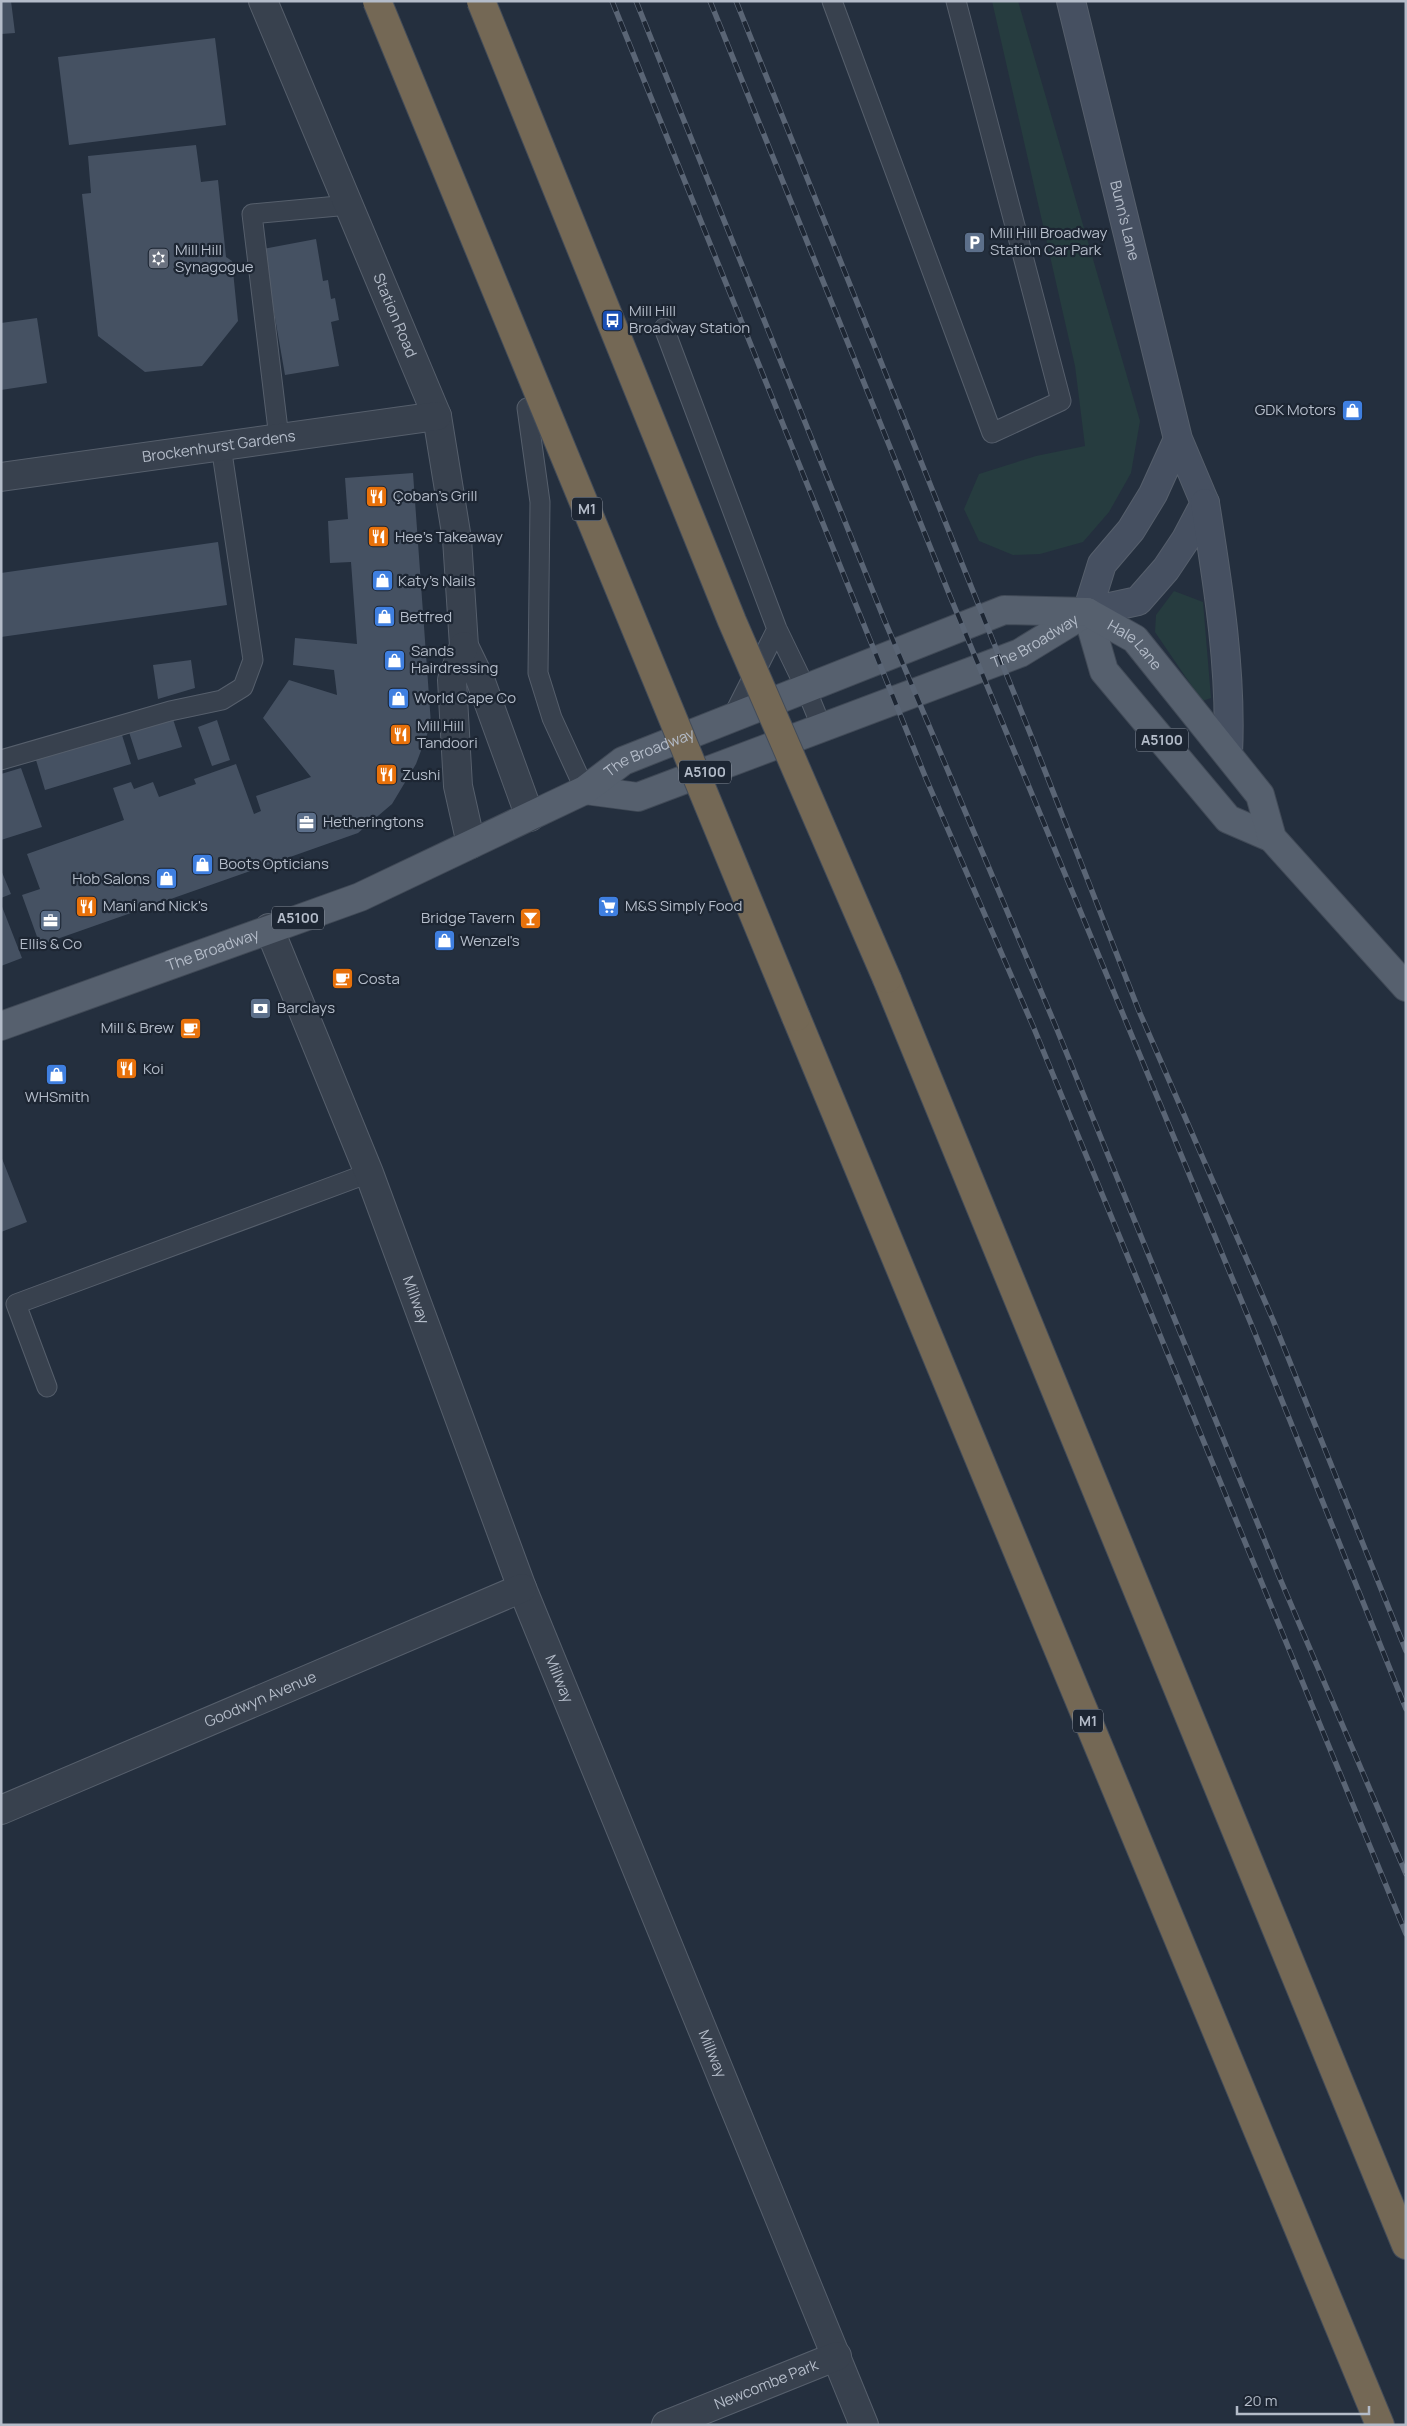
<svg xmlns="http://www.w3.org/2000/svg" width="1407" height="2426" viewBox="0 0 1407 2426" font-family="Manrope,sans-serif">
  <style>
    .green { fill: #263c3f }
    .building { fill: #455162 }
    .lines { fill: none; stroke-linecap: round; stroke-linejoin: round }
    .lane-casing { stroke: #565f6c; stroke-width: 21 }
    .street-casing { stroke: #565f6c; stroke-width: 30 }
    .secondary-casing { stroke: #565f6c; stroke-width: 30 }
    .primary-casing { stroke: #414a57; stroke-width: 30 }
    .highway-casing { stroke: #434c59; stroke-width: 30 }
    .lane { stroke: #38414e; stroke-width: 19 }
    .street { stroke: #38414e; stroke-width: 28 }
    .secondary { stroke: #465061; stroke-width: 28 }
    .primary { stroke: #56606e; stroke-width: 28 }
    .highway { stroke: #746855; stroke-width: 28 }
    .rail-casing { stroke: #5a6575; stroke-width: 5.5 }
    .rail { stroke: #1d2633; stroke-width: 4; stroke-dasharray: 11; stroke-linecap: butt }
    .highway-bridge-casing { stroke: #434c59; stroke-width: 30; stroke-linecap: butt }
    .highway-bridge { stroke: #746855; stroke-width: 28 }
    .labels { text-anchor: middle; stroke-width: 4.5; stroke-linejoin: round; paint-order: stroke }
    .shield { fill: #1d2633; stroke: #878f9c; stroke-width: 1 }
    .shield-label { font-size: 14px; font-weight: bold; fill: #b4bcc9 }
    .street-label { font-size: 15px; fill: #b4bcc9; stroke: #1d2633 }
    .poi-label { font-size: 15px; fill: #b4bcc9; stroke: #1d2633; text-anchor: start }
  </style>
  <rect width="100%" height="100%" fill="#242f3e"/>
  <path class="green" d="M992,1H1018L1140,421L1131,473L1109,512L1083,542L1040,554L1013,555L979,541L964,509L979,474L1036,456L1085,446L1075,366Z
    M1174,591L1203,602L1211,698L1202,701L1155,632L1156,615Z"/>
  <path class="building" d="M1,1H11L15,33L1,34Z
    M215,38L226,125L69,145L58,57Z
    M196,145L201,182L218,180L226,257L232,261L238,321L202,366L145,372L98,336L82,194L91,193L88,156Z
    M316,239L323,281L328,280L331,299L335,298L339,320L331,322L339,366L285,375L263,249Z
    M37,318L47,383L1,390V323Z
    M413,473L431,724L416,764L392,804L358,833L40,945L22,895L40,889L27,854L124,820L113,788L131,782L134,789L153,782L159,797L196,784L194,779L236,764L254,814L261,811L256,796L311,777L263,718L289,680L337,695L334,670L293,665L295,638L357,644L351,562L330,563L328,521L348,519L345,478Z
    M218,542L227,605L1,637V573Z
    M191,660L195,688L158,699L153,665Z
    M173,719L182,747L138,760L129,732Z
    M217,720L230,760L212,766L198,727Z
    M122,735L131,764L45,790L36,760Z
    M21,768L42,827L1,840V774Z
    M1,870L11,894L1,898Z
    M1,904L22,958L1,966Z
    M1,1156L27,1222L1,1232Z"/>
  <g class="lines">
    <defs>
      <path id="lane" d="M832,1L992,433L1061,401L956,1
        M664,328L777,629L806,689L822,728
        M527,408L540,502L538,673L552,718L585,790
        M279,438L252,214L349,205
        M732,718L777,629
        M1,760L170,711L222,700L243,687L253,660L221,446
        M47,1387L16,1304L369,1173"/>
      <g id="street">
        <path id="s1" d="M263,1L437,416L457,539L464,646L480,679L530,817"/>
        <path id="s2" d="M1,477L437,416"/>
        <path d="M464,646L452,680L458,786L471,844"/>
        <path id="s3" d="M269,928L369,1173L522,1588L864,2425"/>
        <path id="s4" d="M1,1810L522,1588"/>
        <path id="s5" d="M666,2425L837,2356"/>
      </g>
      <g id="secondary">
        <path id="s6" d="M1071,1L1178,439L1205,503L1186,539L1166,569L1138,601L1087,612L1102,564L1131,530L1153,494L1178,439"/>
        <path d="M1205,503C1218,585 1232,671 1228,754"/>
      </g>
      <g id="primary">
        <path d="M1087,612L1104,671L1228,819L1272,838"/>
        <path id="s7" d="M585,790L638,797L1020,653L1087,612"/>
        <path id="s8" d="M1,1026L360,897L585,790L623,761L1004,610L1087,612L1135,639L1260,795L1272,838L1406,987"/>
      </g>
      <path id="highway" d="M887,979L1406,2245
        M796,1017L1380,2425"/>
    </defs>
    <use href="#lane" class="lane-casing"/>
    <use href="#street" class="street-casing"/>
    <use href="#secondary" class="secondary-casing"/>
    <use href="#primary" class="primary-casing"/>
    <use href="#highway" class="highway-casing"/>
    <use href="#lane" class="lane"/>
    <use href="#street" class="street"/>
    <use href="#secondary" class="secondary"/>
    <use href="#primary" class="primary"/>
    <use href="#highway" class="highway"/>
    <defs>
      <path id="rail" d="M612,1L927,781L1033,1026L1406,1934
        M636,1L884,619L1056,1027L1281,1581L1406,1874
        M710,1L950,596L1254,1331L1406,1709
        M736,1L1034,743L1139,1011L1273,1320L1406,1651"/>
    </defs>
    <use href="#rail" class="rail-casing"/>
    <use href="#rail" class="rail"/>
    <defs>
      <path id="highway-bridge" d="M377,1L796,1017
        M481,1L732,621L887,979"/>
    </defs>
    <use href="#highway-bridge" class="highway-bridge-casing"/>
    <use href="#highway-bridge" class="highway-bridge"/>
  </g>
  <defs>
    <symbol id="parking-square" viewBox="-11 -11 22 22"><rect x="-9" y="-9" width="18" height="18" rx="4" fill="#5c6f8a" stroke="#1d2633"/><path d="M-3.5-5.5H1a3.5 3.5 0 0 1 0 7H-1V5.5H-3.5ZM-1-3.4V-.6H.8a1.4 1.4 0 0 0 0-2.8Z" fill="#fff"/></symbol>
    <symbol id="synagogue-square" viewBox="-11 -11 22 22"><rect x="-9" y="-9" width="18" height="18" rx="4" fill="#6b7280" stroke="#1d2633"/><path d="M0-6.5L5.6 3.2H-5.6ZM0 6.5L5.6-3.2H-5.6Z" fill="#fff"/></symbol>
    <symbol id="bus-square" viewBox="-11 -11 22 22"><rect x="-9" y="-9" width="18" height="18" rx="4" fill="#1a4fb4" stroke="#1d2633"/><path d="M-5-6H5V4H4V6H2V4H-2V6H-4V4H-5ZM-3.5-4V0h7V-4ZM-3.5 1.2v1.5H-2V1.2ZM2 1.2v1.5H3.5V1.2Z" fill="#fff"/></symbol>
    <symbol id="shop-square" viewBox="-11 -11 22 22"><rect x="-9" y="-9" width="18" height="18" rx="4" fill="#3f7fe0" stroke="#1d2633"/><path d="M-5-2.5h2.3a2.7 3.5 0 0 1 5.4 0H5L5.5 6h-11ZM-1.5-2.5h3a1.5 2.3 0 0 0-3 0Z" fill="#fff"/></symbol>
    <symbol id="restaurant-square" viewBox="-11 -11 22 22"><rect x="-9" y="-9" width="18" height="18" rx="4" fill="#e8710a" stroke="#1d2633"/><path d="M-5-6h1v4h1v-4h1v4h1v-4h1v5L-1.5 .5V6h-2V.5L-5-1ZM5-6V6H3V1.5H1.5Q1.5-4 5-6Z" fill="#fff"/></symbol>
    <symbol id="office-square" viewBox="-11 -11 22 22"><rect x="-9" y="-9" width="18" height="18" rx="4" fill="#5c6f8a" stroke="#1d2633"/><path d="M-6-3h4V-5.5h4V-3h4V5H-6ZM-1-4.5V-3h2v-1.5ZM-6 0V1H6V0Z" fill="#fff"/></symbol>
    <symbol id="supermarket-square" viewBox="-11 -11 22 22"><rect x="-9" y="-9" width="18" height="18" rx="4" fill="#3f7fe0" stroke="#1d2633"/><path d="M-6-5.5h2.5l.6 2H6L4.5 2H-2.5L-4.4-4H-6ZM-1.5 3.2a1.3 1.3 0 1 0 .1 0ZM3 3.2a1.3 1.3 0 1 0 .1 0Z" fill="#fff"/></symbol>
    <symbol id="bar-square" viewBox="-11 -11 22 22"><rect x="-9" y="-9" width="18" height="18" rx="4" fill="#e8710a" stroke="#1d2633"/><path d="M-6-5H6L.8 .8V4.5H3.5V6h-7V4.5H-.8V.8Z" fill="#fff"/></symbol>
    <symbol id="cafe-square" viewBox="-11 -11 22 22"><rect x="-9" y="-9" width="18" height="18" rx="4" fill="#e8710a" stroke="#1d2633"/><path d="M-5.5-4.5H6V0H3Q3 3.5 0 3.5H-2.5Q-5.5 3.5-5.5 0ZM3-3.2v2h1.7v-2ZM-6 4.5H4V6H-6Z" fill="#fff"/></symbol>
    <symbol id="bank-square" viewBox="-11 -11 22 22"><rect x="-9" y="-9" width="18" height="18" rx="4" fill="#5c6f8a" stroke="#1d2633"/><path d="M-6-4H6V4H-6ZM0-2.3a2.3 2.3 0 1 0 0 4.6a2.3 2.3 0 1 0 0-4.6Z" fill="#fff"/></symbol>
  </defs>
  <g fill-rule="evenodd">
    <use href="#parking-square" x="962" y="230" width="25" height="25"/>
    <use href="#synagogue-square" x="146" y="246" width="25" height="25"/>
    <use href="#bus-square" x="600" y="308" width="25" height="25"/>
    <use href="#shop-square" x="1340" y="398" width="25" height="25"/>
    <use href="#restaurant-square" x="364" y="484" width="25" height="25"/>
    <use href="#restaurant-square" x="366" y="524" width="25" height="25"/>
    <use href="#shop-square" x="370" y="568" width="25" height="25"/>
    <use href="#shop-square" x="372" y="604" width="25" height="25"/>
    <use href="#shop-square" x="382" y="648" width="25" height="25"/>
    <use href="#shop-square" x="386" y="686" width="25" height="25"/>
    <use href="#restaurant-square" x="388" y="722" width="25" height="25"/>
    <use href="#restaurant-square" x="374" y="762" width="25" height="25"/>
    <use href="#office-square" x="294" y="810" width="25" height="25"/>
    <use href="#shop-square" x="190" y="852" width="25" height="25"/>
    <use href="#shop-square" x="154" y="866" width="25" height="25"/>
    <use href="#restaurant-square" x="74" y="894" width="25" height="25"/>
    <use href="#supermarket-square" x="596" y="894" width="25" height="25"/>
    <use href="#bar-square" x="518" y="906" width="25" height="25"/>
    <use href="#office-square" x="38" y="908" width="25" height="25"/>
    <use href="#shop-square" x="432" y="928" width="25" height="25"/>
    <use href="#cafe-square" x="330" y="966" width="25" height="25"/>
    <use href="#bank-square" x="248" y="996" width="25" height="25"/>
    <use href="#cafe-square" x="178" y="1016" width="25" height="25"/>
    <use href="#restaurant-square" x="114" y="1056" width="25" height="25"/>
    <use href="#shop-square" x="44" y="1062" width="25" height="25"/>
  </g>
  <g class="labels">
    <g class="shield">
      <rect x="572" y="497.5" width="30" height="23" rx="4"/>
      <rect x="1136" y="728.5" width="52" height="23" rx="4"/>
      <rect x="679" y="760.5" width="52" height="23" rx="4"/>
      <rect x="272" y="906.5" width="52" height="23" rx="4"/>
      <rect x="1073" y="1709.5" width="30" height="23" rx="4"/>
    </g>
    <g class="shield-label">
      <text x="587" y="514">M1</text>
      <text x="1162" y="745">A5100</text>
      <text x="705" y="777">A5100</text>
      <text x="298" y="923">A5100</text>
      <text x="1088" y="1726">M1</text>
    </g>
    <g class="street-label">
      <text dy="5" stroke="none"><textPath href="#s6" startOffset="226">Bunn's Lane</textPath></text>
      <text dy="5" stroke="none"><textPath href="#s1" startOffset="341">Station Road</textPath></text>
      <text dy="5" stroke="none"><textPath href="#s2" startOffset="220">Brockenhurst Gardens</textPath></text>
      <text dy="5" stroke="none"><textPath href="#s7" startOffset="480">The Broadway</textPath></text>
      <text dy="5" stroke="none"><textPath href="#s8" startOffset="1230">Hale Lane</textPath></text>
      <text dy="5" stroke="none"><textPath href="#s8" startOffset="706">The Broadway</textPath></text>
      <text dy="5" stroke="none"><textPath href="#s8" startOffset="225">The Broadway</textPath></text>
      <text dy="5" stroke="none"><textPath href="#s3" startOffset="400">Millway</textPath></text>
      <text dy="5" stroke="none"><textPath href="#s3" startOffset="805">Millway</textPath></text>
      <text dy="5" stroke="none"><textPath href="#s4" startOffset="282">Goodwyn Avenue</textPath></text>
      <text dy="5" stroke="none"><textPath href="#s3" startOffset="1210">Millway</textPath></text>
      <text dy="5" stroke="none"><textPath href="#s5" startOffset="108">Newcombe Park</textPath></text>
    </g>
    <g class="poi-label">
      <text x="990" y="238">Mill Hill Broadway<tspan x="990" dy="17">Station Car Park</tspan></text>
      <text x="175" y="255">Mill Hill<tspan x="175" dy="17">Synagogue</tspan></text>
      <text x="629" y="316">Mill Hill<tspan x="629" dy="17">Broadway Station</tspan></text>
      <text x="1336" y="415" text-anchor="end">GDK Motors</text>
      <text x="393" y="501">Çoban's Grill</text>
      <text x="395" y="542">Hee's Takeaway</text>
      <text x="398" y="586">Katy's Nails</text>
      <text x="400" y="622">Betfred</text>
      <text x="411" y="656">Sands<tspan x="411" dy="17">Hairdressing</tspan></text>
      <text x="414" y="703">World Cape Co</text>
      <text x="417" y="731">Mill Hill<tspan x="417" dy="17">Tandoori</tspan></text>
      <text x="402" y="780">Zushi</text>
      <text x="323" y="827">Hetheringtons</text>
      <text x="219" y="869">Boots Opticians</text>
      <text x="150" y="884" text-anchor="end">Hob Salons</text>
      <text x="103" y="911">Mani and Nick's</text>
      <text x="625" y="911">M&amp;S Simply Food</text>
      <text x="515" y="923" text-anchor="end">Bridge Tavern</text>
      <text x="460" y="946">Wenzel's</text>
      <text x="51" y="949" text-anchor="middle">Ellis &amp; Co</text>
      <text x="358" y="984">Costa</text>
      <text x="277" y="1013">Barclays</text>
      <text x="174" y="1033" text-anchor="end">Mill &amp; Brew</text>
      <text x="143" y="1074">Koi</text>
      <text x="57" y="1102" text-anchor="middle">WHSmith</text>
    </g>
  </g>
  <rect width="1407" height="2426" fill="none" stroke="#b4bcc9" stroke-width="5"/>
  <path d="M1237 2406v8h132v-8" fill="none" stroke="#b4bcc9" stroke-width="2.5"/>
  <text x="1244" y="2406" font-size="15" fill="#b4bcc9" stroke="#1d2633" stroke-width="4" paint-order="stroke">20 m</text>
</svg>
